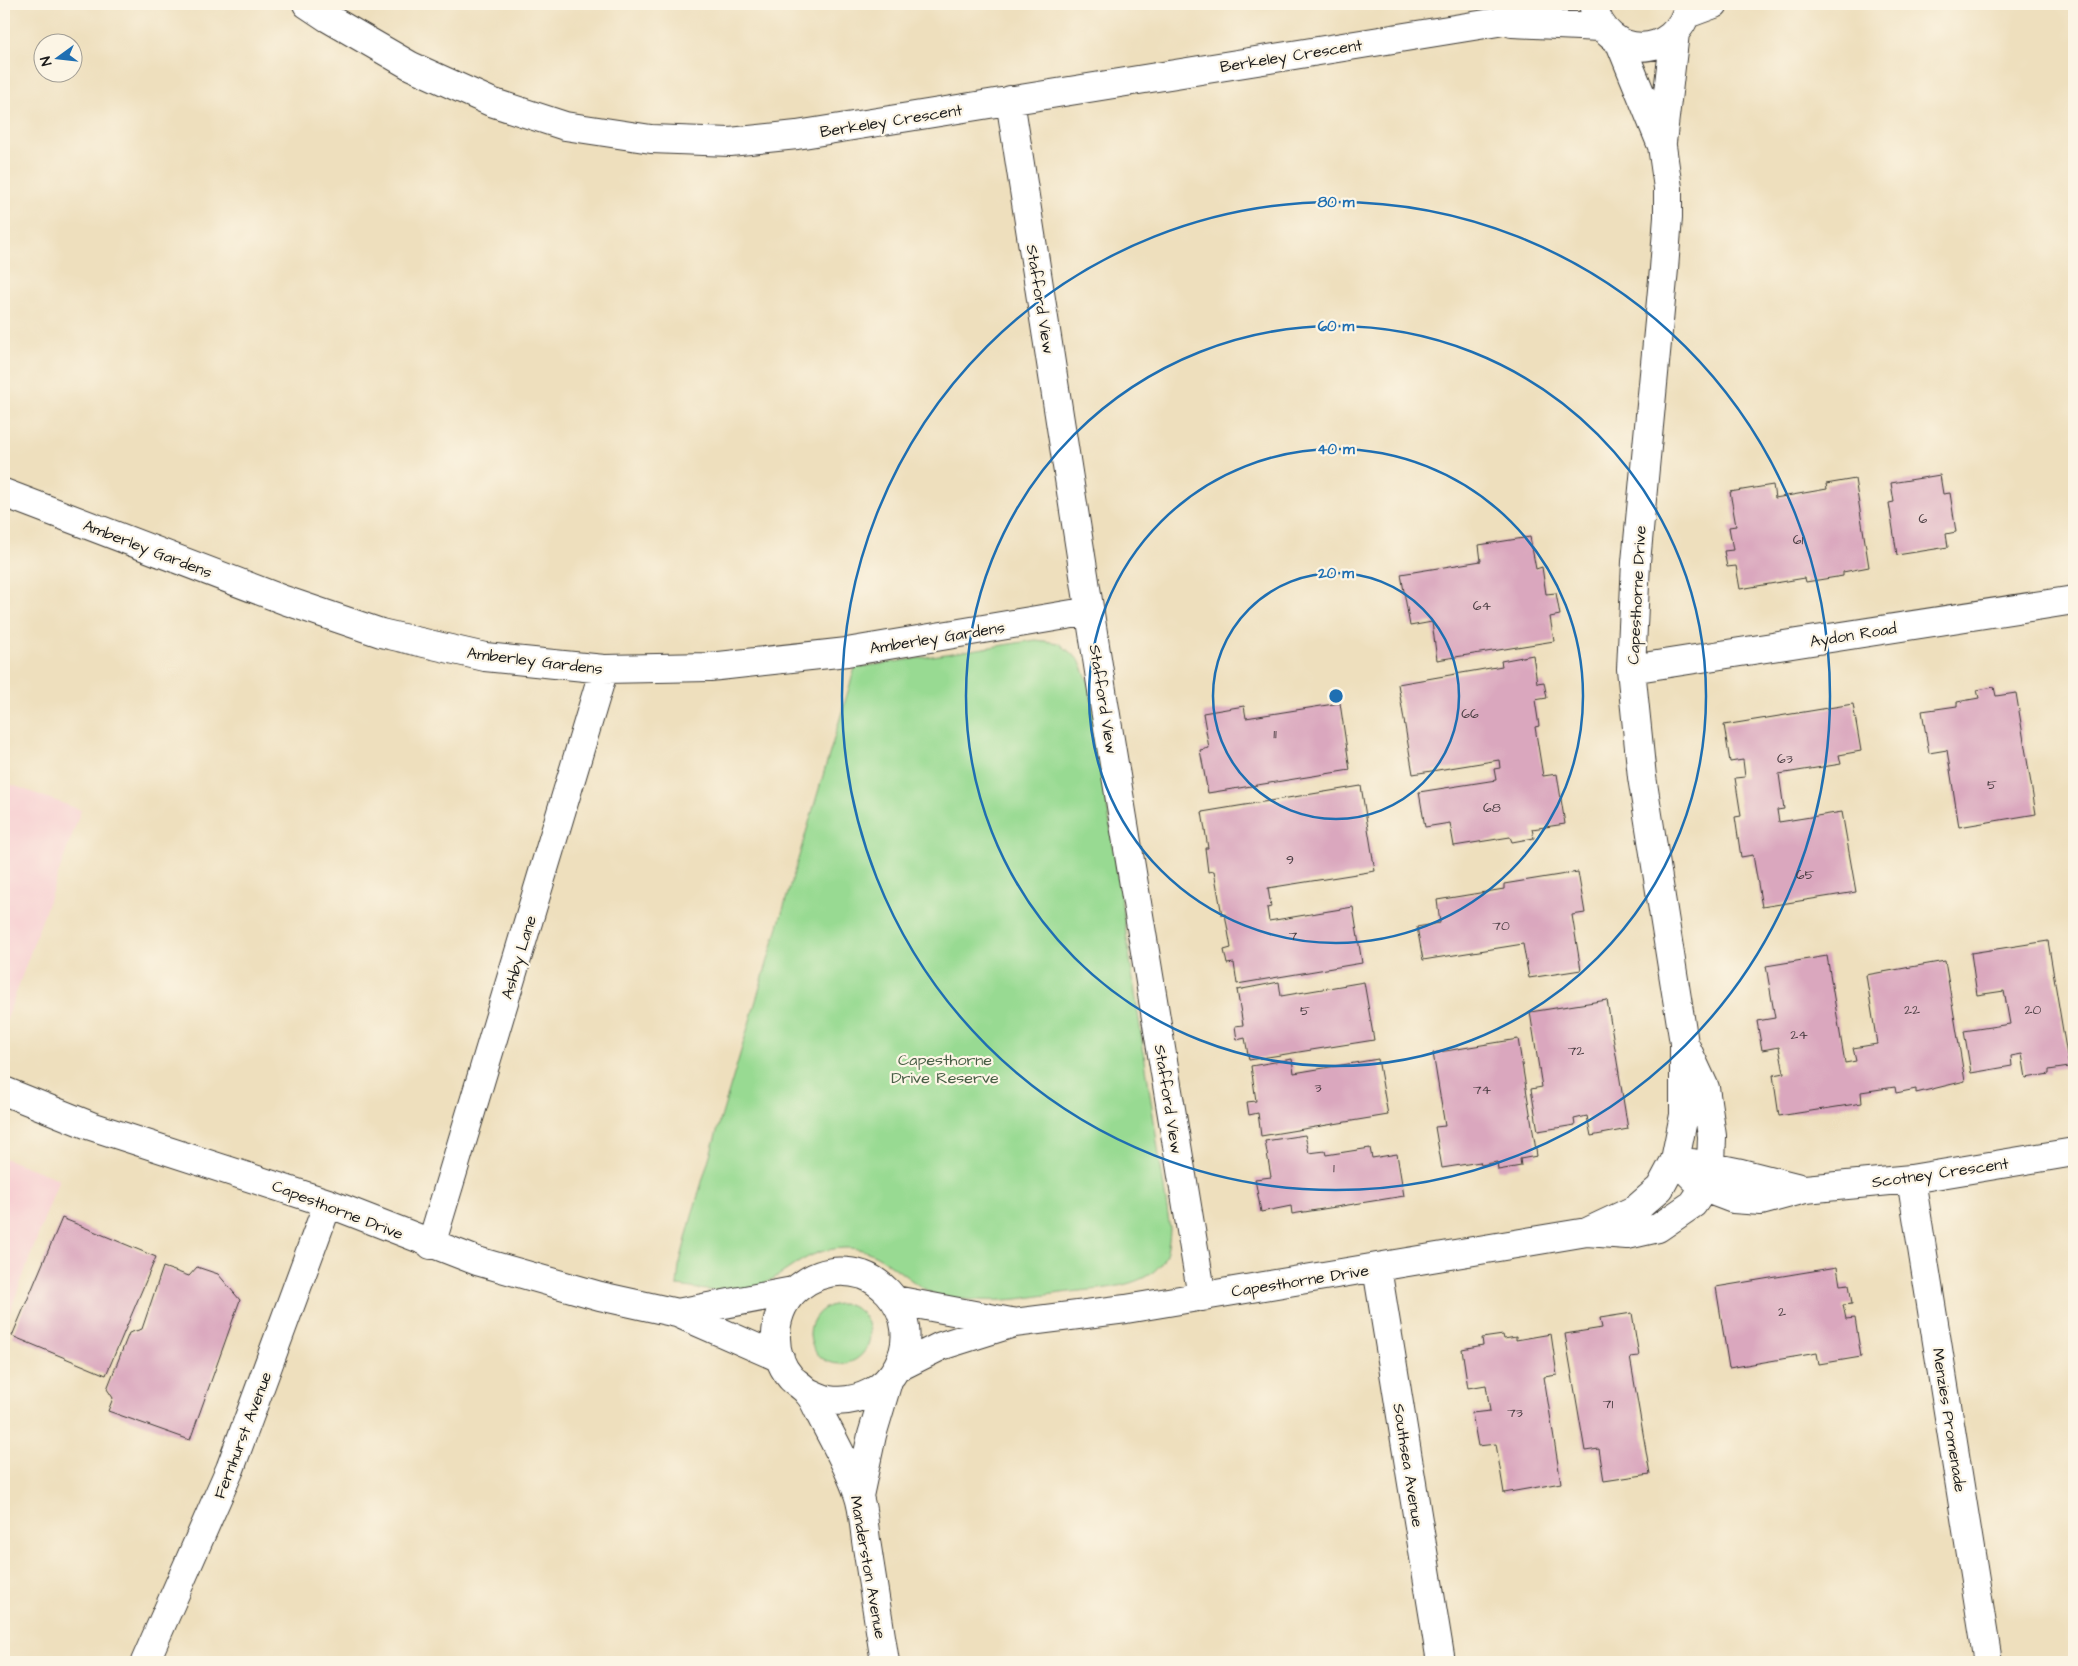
<svg xmlns="http://www.w3.org/2000/svg" width="2078" height="1666" viewBox="0 0 2078 1666" font-family="'Architects Daughter',sans-serif">
  <style>
    .built { fill: #f7cfd2 }
    .green { fill: #98da92; stroke: #5a7b57 }
    .building { fill: #daa7be }
    .lines { fill: none; stroke-linecap: round; stroke-linejoin: round }
    .minor-casing { stroke: #3c3934; stroke-width: 30 }
    .minor { stroke: #fff; stroke-width: 28 }
    .ring { fill: none; stroke: #1f6fb2; stroke-width: 2.5 }
    .labels { text-anchor: middle; stroke-width: 4.5; stroke-linejoin: round; paint-order: stroke }
    .number-label { font-size: 14px; fill: #4c3f44 }
    .street-label { font-size: 16px; fill: #1c1c1c; stroke: #fcf5e5 }
    .park-label { font-size: 16px; fill: #475e45; stroke: #fcf5e5 }
    .centre { fill: #1f6fb2; stroke: #fcf5e5; stroke-width: 2.5 }
    .ring-label { font-size: 15px; text-anchor: middle; font-weight: bold; fill: #1f6fb2; stroke: #fcf5e5; stroke-width: 4.5; stroke-linejoin: round; paint-order: stroke }
  </style>
  <rect width="100%" height="100%" fill="#fcf5e5"/>
  <filter id="ink" filterUnits="userSpaceOnUse"><feTurbulence type="fractalNoise" baseFrequency=".02" numOctaves="2"/><feDisplacementMap in="SourceGraphic" scale="10" xChannelSelector="R" yChannelSelector="G"/><feConvolveMatrix kernelMatrix="1 2 1 2 8 2 1 2 1" color-interpolation-filters="sRGB"/></filter>
  <filter id="wash" filterUnits="userSpaceOnUse"><feTurbulence type="fractalNoise" baseFrequency=".0096" numOctaves="4" result="noise"/><feDisplacementMap in="SourceGraphic" scale="20" xChannelSelector="R" yChannelSelector="G"/><feGaussianBlur stdDeviation="1.12" result="paint"/><feColorMatrix in="noise" values="0 0 0 0 0 0 0 0 0 0 0 0 0 0 0 0 0 1.4 0 .05"/><feComposite in="paint" operator="in"/></filter>
  <g filter="url(#wash)">
    <rect width="100%" height="100%" fill="#eedfbd"/>
    <path class="built" d="M4,782L81,810L6,1021L4,1020Z
      M4,1158L59,1179L4,1328Z"/>
    <path class="green" d="M1036,640L1059,643L1079,660L1089,683L1170,1229C1169,1246 1167,1261 1153,1272C1128,1290 1090,1289 1061,1293C1043,1295 1024,1299 1005,1300C986,1301 955,1300 937,1295C905,1283 882,1246 844,1248C802,1250 790,1274 756,1287C732,1296 702,1289 677,1286L679,1266L693,1212L855,668Z
      M810 1334a30 30 0 1 1 60 0a30 30 0 1 1-60 0Z"/>
    <g id="blocks">
      <path class="building" d="M1940,475L1943,494L1950,493L1956,532L1946,534L1948,547L1897,555L1889,503L1894,502L1891,483Z
        M1855,479L1869,567L1843,572V576L1806,582L1805,578L1740,589L1736,566L1727,567L1724,551L1733,550L1729,527L1736,526L1730,492L1773,485L1775,498L1827,489L1826,484Z
        M1530,537L1536,569L1542,567L1546,594L1556,593L1560,615L1550,617L1554,641L1437,660L1432,622L1410,626L1401,574L1481,561L1479,545Z
        M1533,655L1537,683L1544,682L1547,698L1535,700L1539,726L1535,727L1543,776L1557,774L1565,824L1532,829L1534,838L1512,842L1510,837L1454,846L1450,823L1425,827L1419,792L1496,780L1494,769L1500,768L1499,760L1413,774L1398,684L1502,666L1501,661Z
        M1994,687L1996,696L2016,693L2036,814L1959,827L1947,750L1929,753L1922,711L1957,706V702L1979,698L1977,690Z
        M1340,703L1350,770L1208,793L1200,750L1209,748L1203,713L1244,706L1246,718Z
        M1853,704L1861,751L1839,755L1841,764L1779,774L1784,809L1777,810L1779,822L1842,812L1856,892L1762,907L1753,855L1741,857L1735,817L1741,816L1735,778L1745,777L1743,760L1730,762L1724,725Z
        M1361,786L1375,871L1268,888L1271,907L1267,908L1269,921L1353,907L1362,963L1237,984L1234,963L1227,964L1224,950L1231,948L1225,914L1222,915L1214,871L1208,872L1205,848H1208L1202,812Z
        M1578,872L1585,913L1572,915L1581,970L1529,978L1523,944L1423,960L1417,927L1440,923L1437,900L1504,889V884Z
        M2048,941L2069,1067L2049,1070V1074L2026,1078L2022,1054L2011,1056L2012,1066L1971,1073L1964,1031L2010,1024L2004,991L1977,995L1971,953Z
        M1827,956L1845,1063L1856,1061L1853,1048L1877,1044L1866,975L1945,961L1965,1081L1916,1093V1089L1896,1093L1895,1087L1861,1092L1862,1103L1779,1116L1773,1075L1784,1073L1779,1047L1762,1050L1757,1021L1775,1018L1766,966Z
        M1279,982L1281,996L1364,982L1374,1040L1249,1060L1245,1038L1237,1040L1235,1026L1243,1025L1237,990Z
        M1607,1000L1628,1129L1591,1136L1587,1116L1574,1119L1575,1125L1538,1131L1531,1089L1542,1087L1530,1012Z
        M1518,1039L1537,1156L1520,1159L1521,1166L1498,1170L1497,1162L1481,1165L1480,1162L1442,1168L1435,1127L1445,1126L1433,1053Z
        M1292,1059L1294,1073L1378,1059L1388,1115L1261,1136L1258,1113L1249,1115L1247,1102L1256,1101L1251,1066Z
        M1305,1135L1309,1153L1325,1151L1326,1155L1370,1148L1372,1158L1397,1154L1404,1196L1292,1214L1291,1206L1261,1212L1255,1179L1271,1177L1265,1141Z
        M62,1218L156,1257L106,1375L12,1336Z
        M163,1267L189,1276L197,1267L218,1274L240,1300L190,1440L108,1411L113,1398L107,1389L129,1333L142,1329Z
        M1837,1267L1840,1285L1849,1284L1852,1304L1843,1305L1846,1319L1855,1318L1861,1357L1819,1364L1817,1353L1729,1368L1716,1287Z
        M1632,1313L1639,1356L1630,1357L1650,1474L1604,1481L1599,1449L1585,1451L1565,1334L1602,1328L1600,1318Z
        M1551,1334L1557,1375L1544,1377L1561,1483L1504,1493L1496,1444L1478,1446L1472,1413L1490,1411L1486,1385L1468,1388L1462,1349L1483,1345L1482,1338L1503,1335L1504,1339L1516,1337V1340Z"/>
    </g>
  </g>
  <g filter="url(#ink)">
    <use href="#blocks" fill-opacity="0" stroke="#3c3934" stroke-width="1"/>
    <g class="lines">
      <defs>
        <path id="minor" d="M307,4L328,18L411,66L491,102L565,126L651,139L730,142L797,135L1498,22L1550,4
          M1593,4C1605,61 1677,61 1689,4
          M1687,14L1714,4
          M1512,23L1601,27
          M1010,100L1103,697L1202,1297
          M1662,142L1675,33
          M4,493L284,600L381,633L485,657L604,669L710,667L847,652L1090,611
          M1631,669L2074,600
          M4,1091L91,1126L328,1203L477,1261L600,1296L677,1313L780,1358
          M1692,1163L1741,1173L1804,1189
          M1690,1174L1704,1188L1733,1199L1761,1201L1805,1189L1911,1179L2074,1152
          M1911,1179L1988,1662
          M1587,1232L1636,1209L1660,1188L1675,1160L1684,1115V1043L1642,777L1631,669L1636,562L1664,269L1668,217V188L1662,146L1620,43
          M431,1245L604,669
          M1377,1268L1441,1662
          M895,1300L1011,1322
          M677,1313L793,1291
          M897,1368L941,1346L1014,1323L1126,1309L1587,1232L1627,1235L1658,1228L1693,1204L1704,1188L1711,1166L1712,1136L1705,1088L1687,1049
          M808,1392C815,1395 822,1399 829,1400C891,1408 930,1338 888,1292C881,1285 872,1278 863,1275C840,1268 818,1272 799,1287C772,1308 768,1352 791,1378C796,1383 804,1387 808,1393C814,1399 817,1408 821,1416C834,1441 849,1467 858,1494C864,1510 864,1530 867,1547C873,1585 879,1624 885,1662
          M859,1496L872,1435L888,1381
          M145,1662L230,1469L328,1203"/>
      </defs>
      <use href="#minor" class="minor-casing"/>
      <use href="#minor" class="minor"/>
    </g>
  </g>
  <g class="ring">
    <circle cx="1336" cy="696" r="123"/>
    <circle cx="1336" cy="696" r="247"/>
    <circle cx="1336" cy="696" r="370"/>
    <circle cx="1336" cy="696" r="494"/>
  </g>
  <g class="labels">
    <g class="number-label">
      <text x="1923" y="523">6</text>
      <text x="1798" y="544">61</text>
      <text x="1482" y="610">64</text>
      <text x="1470" y="718">66</text>
      <text x="1275" y="738">11</text>
      <text x="1785" y="763">63</text>
      <text x="1992" y="789">5</text>
      <text x="1492" y="812">68</text>
      <text x="1290" y="864">9</text>
      <text x="1805" y="879">65</text>
      <text x="1501" y="930">70</text>
      <text x="1293" y="940">7</text>
      <text x="1912" y="1014">22</text>
      <text x="2033" y="1014">20</text>
      <text x="1305" y="1015">5</text>
      <text x="1799" y="1039">24</text>
      <text x="1576" y="1055">72</text>
      <text x="1318" y="1092">3</text>
      <text x="1482" y="1094">74</text>
      <text x="1334" y="1172">1</text>
      <text x="1782" y="1316">2</text>
      <text x="1608" y="1408">71</text>
      <text x="1515" y="1417">73</text>
    </g>
    <g class="street-label">
      <text transform="translate(1291 55) rotate(-9)" y="6">Berkeley Crescent</text>
      <text transform="translate(891 120) rotate(-9)" y="6">Berkeley Crescent</text>
      <text transform="translate(1041 299) rotate(81)" y="6">Stafford View</text>
      <text transform="translate(148 548) rotate(21)" y="6">Amberley Gardens</text>
      <text transform="translate(1636 595) rotate(-87)" y="6">Capesthorne Drive</text>
      <text transform="translate(1853 634) rotate(-9)" y="6">Aydon Road</text>
      <text transform="translate(937 637) rotate(-9)" y="6">Amberley Gardens</text>
      <text transform="translate(535 660) rotate(7)" y="6">Amberley Gardens</text>
      <text transform="translate(1104 699) rotate(81)" y="6">Stafford View</text>
      <text transform="translate(518 957) rotate(-73)" y="6">Ashby Lane</text>
      <text transform="translate(1169 1099) rotate(81)" y="6">Stafford View</text>
      <text transform="translate(1940 1172) rotate(-8)" y="6">Scotney Crescent</text>
      <text transform="translate(338 1209) rotate(21)" y="6">Capesthorne Drive</text>
      <text transform="translate(1300 1280) rotate(-9)" y="6">Capesthorne Drive</text>
      <text transform="translate(1950 1420) rotate(81)" y="6">Menzies Promenade</text>
      <text transform="translate(242 1435) rotate(-69)" y="6">Fernhurst Avenue</text>
      <text transform="translate(1409 1465) rotate(81)" y="6">Southsea Avenue</text>
      <text transform="translate(869 1567) rotate(80)" y="6">Manderston Avenue</text>
    </g>
    <g class="park-label">
      <text x="945" y="1065">Capesthorne<tspan x="945" dy="18">Drive Reserve</tspan></text>
    </g>
  </g>
  <circle cx="1336" cy="696" r="8" class="centre"/>
  <g class="ring-label">
    <text x="1336" y="207">80 m</text>
    <text x="1336" y="331">60 m</text>
    <text x="1336" y="454">40 m</text>
    <text x="1336" y="578">20 m</text>
  </g>
  <rect width="2078" height="1666" fill="none" stroke="#fcf5e5" stroke-width="20"/>
  <g transform="translate(58 58) rotate(255)"><circle r="24" fill="#fcf5e5" stroke="#a29e95"/>
  <path d="M0-4L9 19L0 12L-9 19Z" fill="#1f6fb2"/>
  <text y="-8" font-size="14" font-weight="bold" text-anchor="middle" fill="#1c1c1c">N</text>
  </g>
</svg>
